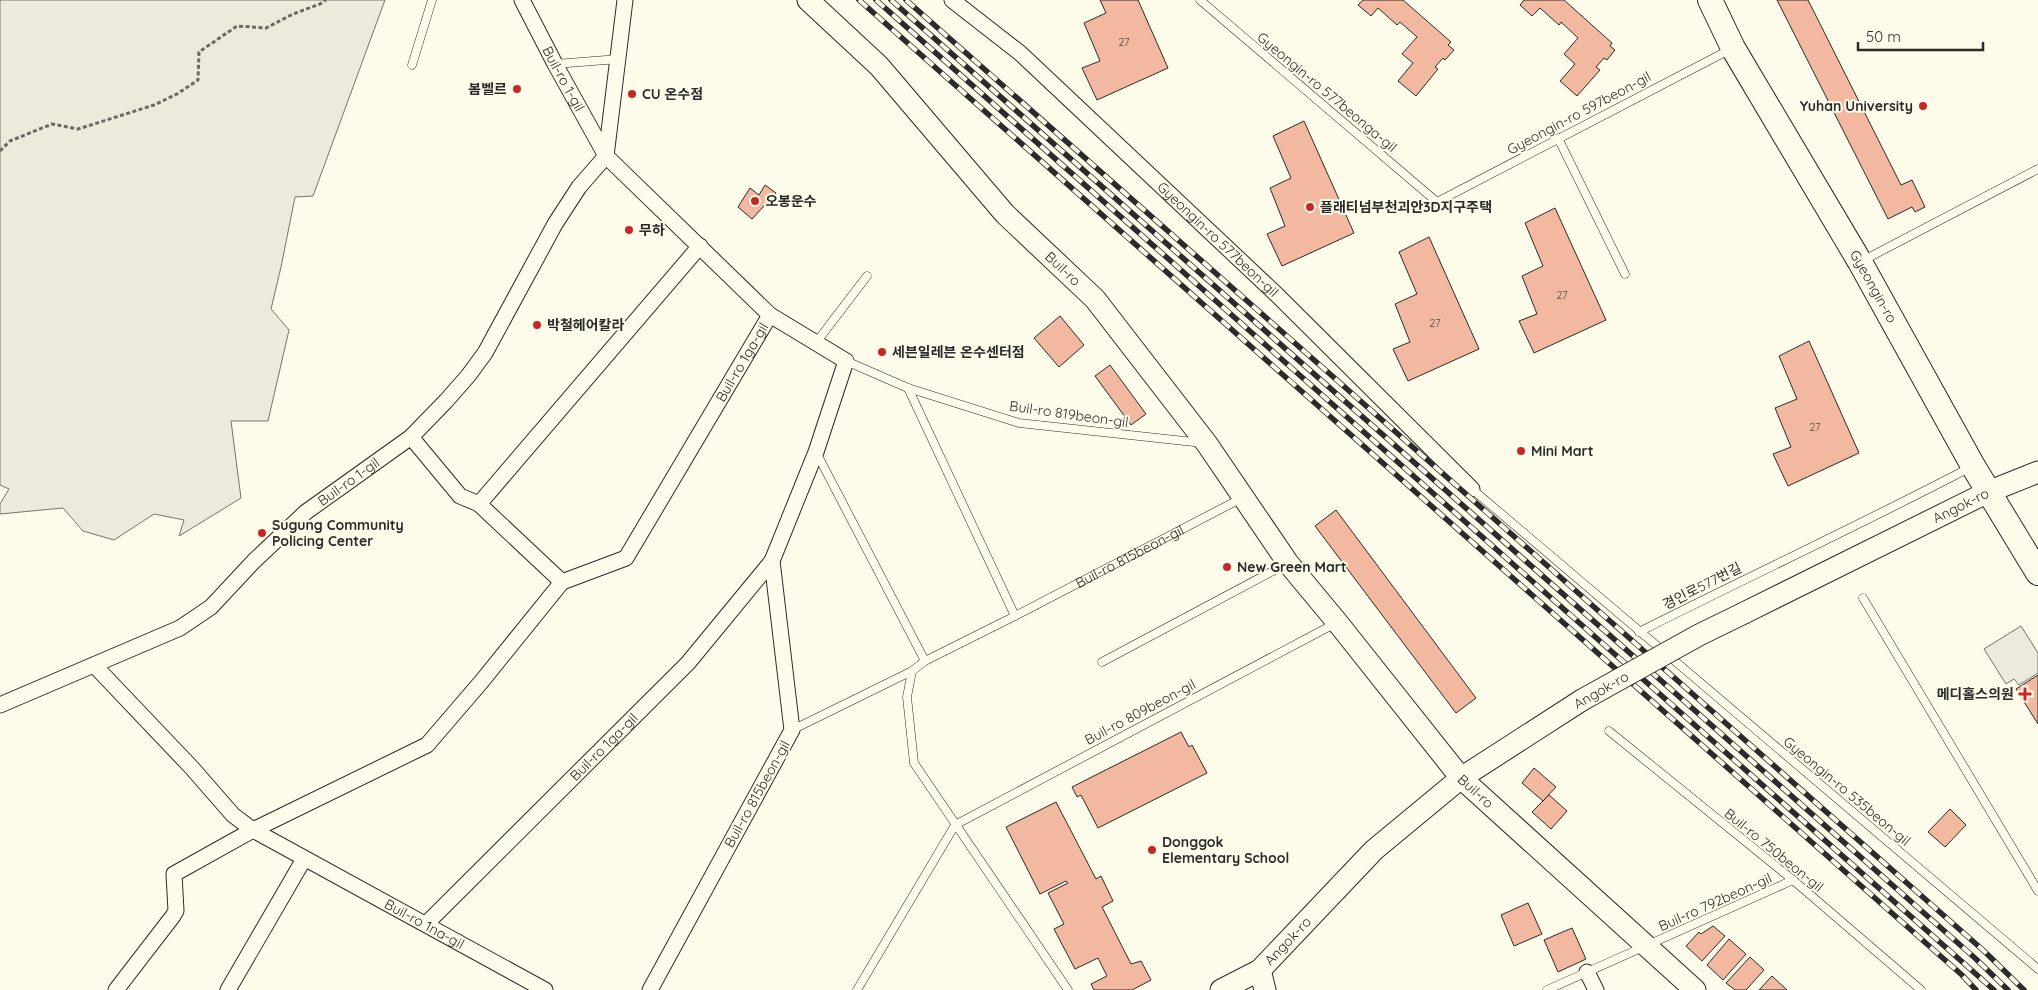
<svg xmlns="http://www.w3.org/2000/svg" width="2038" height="990" viewBox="0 0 2038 990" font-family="Quicksand,'Noto Sans KR',sans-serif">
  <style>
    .green { fill: #ecebdb; stroke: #74746e }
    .parking { fill: #eceadb; stroke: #74746e }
    .building { fill: #f2b8a0; stroke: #2b2b2b }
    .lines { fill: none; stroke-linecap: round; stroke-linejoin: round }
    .lane-casing { stroke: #2b2b2b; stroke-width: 9 }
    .street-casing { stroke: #2b2b2b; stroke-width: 17 }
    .secondary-casing { stroke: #2b2b2b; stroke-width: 23 }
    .primary-casing { stroke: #2b2b2b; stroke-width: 26 }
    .path { stroke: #6a6964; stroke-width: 3; stroke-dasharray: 4 2.5; stroke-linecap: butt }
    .lane { stroke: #fdfbea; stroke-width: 8 }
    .street { stroke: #fdfbea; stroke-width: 15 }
    .secondary { stroke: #fdfbea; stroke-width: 21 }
    .primary { stroke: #fdfbea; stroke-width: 24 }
    .rail-casing { stroke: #2b2b2b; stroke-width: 5.5 }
    .rail { stroke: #fdfbea; stroke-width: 4; stroke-dasharray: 11; stroke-linecap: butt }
    .secondary-bridge-casing { stroke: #2b2b2b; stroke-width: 23; stroke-linecap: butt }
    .secondary-bridge { stroke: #fdfbea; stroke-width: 21 }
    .poi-dot { fill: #c62828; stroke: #fdfbea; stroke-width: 2 }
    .labels { text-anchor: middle; stroke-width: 4; stroke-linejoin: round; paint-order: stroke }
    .number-label { font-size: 11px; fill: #5d4e48 }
    .street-label { font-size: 14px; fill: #2b2b2b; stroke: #fdfbea }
    .poi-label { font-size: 14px; font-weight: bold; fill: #2b2b2b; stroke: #fdfbea; text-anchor: start }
  </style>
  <rect width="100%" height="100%" fill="#fdfbea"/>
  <path class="green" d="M0,0H385L313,196L295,197L281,267L271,309L289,330L268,421H231L241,498L179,536L184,520L154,514L114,540L83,531L63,508L0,514V504L9,489L0,485Z"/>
  <path class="parking" d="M2021,626L2038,653V673L2019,685L2014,679L2006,684L1984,649Z"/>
  <path class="building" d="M1100,0H1138L1168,68L1097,100L1082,68L1100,61L1084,23L1106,13Z
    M1363,0H1403L1451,42L1448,45L1454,50L1445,60L1443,58L1435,67L1438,69L1416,96L1398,81L1413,63L1402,54L1417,37L1400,22L1397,25L1378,8L1371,16L1358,5Z
    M1524,0H1564L1612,43L1610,46L1615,50L1607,60L1604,58L1596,67L1600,70L1577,96L1560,81L1575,64L1564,54L1578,38L1561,22L1559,25L1540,8L1532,16L1520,5Z
    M1777,0H1808L1901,185L1912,180L1925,207L1915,212L1912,207L1888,219Z
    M1304,121L1354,233L1282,266L1267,234L1285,226L1270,188L1291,178L1273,136Z
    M765,185L776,193L752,219L738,207L750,188L759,195Z
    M1555,208L1606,320L1534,353L1519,321L1537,314L1522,276L1543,266L1525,223Z
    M1429,237L1479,349L1408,381L1393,349L1410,342L1395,304L1417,294L1399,252Z
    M1060,316L1084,345L1059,367L1034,338Z
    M1809,341L1859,453L1788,486L1773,454L1791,447L1775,408L1797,399L1779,356Z
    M1110,365L1146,414L1131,425L1095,376Z
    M1336,510L1476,698L1456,713L1315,526Z
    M2038,675V724L2016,689Z
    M1181,732L1189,747L1192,745L1207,773L1098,828L1081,795L1077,797L1072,787Z
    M1534,768L1556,787L1543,801L1522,783Z
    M1549,795L1567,811L1551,829L1532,812Z
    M1056,802L1096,879L1101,876L1113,901L1102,907L1131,964L1141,961L1151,980L1132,990H1094L1091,984L1107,976L1098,958L1075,969L1054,929L1064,924L1048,893L1068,883L1066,881L1040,894L1006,827Z
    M1950,809L1966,825L1945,847L1928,832Z
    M1528,903L1542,934L1514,946L1501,915Z
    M1713,926L1725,936L1702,961L1686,946L1699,932L1701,934Z
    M1572,928L1586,959L1558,972L1544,940Z
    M1729,939L1746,954L1723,980L1707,965Z
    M1750,957L1764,970L1746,990H1735L1726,983Z
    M1772,976L1787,990H1759Z"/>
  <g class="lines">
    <defs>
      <g id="lane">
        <path d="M1200,0L1437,202L1731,49"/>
        <path d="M555,64L619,59"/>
        <path d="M412,65L432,0"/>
        <path d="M1558,138L1625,274"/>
        <path d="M1862,261L2038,169"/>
        <path d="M815,344L867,276"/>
        <path d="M846,361L908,388L1019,423L1203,443"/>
        <path d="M908,388L1015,616"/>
        <path d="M816,452L925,661"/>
        <path d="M1472,489L2038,969"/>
        <path d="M1863,598L2038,891"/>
        <path d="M1639,632C1750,576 1862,524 1971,467"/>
        <path d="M1102,662L1286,564"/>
        <path d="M912,671L907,697L914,763L1068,990"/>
        <path id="s1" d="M792,730L912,671L925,661L1015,616L1242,498"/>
        <path d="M1609,731L1793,880L1921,990"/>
        <path d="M857,990L955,825L1336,623"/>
        <path d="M1547,990L1793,880"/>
      </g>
      <g id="street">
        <path id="s2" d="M522,0L555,64L606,156L770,315L846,361L816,452L772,561L792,730L650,990"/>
        <path id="s3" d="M952,0L1020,53L1276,294L1472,489"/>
        <path d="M411,437L460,496L479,504L562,582"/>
        <path d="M479,504L700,246"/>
        <path id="s4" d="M94,665L192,768L233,815L253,830L545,990"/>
        <path id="s5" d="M0,705L180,628L211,607L254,561L306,512L411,437L446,401L468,376L485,353L555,224L579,187L606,156L625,0"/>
        <path id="s6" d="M426,924L688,663L772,561"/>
        <path d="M1587,972L1596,990"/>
        <path id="s7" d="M116,990L173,916L176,911L174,874L253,830L427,745L482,681L562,582L626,558L770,315"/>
        <path d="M228,990L304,859"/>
      </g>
      <g id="secondary">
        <path id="s8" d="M808,0L879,66L1005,214L1095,299L1207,444L1288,563L1337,622L1461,778L1695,990"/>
        <path id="s9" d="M1744,613L1988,492L2038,472"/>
        <path d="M1260,970L1265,990"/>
        <path id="s10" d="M1221,990L1260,970L1374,850L1461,778L1582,700"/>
      </g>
      <g id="primary">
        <path id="s11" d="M1710,0L1733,48L1860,262L1973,466L2038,573"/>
      </g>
    </defs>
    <use href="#lane" class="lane-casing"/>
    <use href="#street" class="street-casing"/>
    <use href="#secondary" class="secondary-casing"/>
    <use href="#primary" class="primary-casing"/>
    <path class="path" d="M0,151L10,141L52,124L78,129L154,105L177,94L198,80L199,52L237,26L266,28L293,14L320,4L326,0"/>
    <use href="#lane" class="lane"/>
    <use href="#street" class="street"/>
    <use href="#secondary" class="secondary"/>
    <use href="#primary" class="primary"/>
    <defs>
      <path id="rail" d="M859,0L1962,975L1976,990
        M876,0L1994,990
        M891,0L1976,959L2008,990
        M906,0L1984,951L2024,990"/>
    </defs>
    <use href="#rail" class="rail-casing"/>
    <use href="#rail" class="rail"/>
    <defs>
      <path id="secondary-bridge" d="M1582,700L1699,635L1744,613"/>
    </defs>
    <use href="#secondary-bridge" class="secondary-bridge-casing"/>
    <use href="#secondary-bridge" class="secondary-bridge"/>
  </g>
  <g class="poi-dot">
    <circle cx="517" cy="89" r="5"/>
    <circle cx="632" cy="94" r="5"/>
    <circle cx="1923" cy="106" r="5"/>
    <circle cx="755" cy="201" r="5"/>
    <circle cx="1310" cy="207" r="5"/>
    <circle cx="629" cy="230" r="5"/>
    <circle cx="537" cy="325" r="5"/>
    <circle cx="882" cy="352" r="5"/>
    <circle cx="1521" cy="451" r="5"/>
    <circle cx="262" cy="533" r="5"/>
    <circle cx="1227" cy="567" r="5"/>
    <path d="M2022.5 686.5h5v5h5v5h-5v5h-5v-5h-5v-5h5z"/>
    <circle cx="1152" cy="850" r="5"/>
  </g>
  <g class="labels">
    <g class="number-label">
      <text x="1124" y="46">27</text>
      <text x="1562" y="299">27</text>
      <text x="1435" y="327">27</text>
      <text x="1815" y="431">27</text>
    </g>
    <g class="street-label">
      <text dy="5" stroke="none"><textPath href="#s2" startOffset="89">Buil-ro 1-gil</textPath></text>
      <text transform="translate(1327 92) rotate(40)" y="5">Gyeongin-ro 577beonga-gil</text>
      <text transform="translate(1579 113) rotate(-28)" y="5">Gyeongin-ro 597beon-gil</text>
      <text dy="5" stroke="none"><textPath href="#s3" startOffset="358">Gyeongin-ro 577beon-gil</textPath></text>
      <text dy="5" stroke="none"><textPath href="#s8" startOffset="371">Buil-ro</textPath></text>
      <text dy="5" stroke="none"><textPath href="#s11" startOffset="330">Gyeongin-ro</textPath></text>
      <text dy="5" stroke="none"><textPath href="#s7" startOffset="928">Buil-ro 1ga-gil</textPath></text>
      <text transform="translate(1069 414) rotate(8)" y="5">Buil-ro 819beon-gil</text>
      <text dy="5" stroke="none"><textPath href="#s5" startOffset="420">Buil-ro 1-gil</textPath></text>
      <text dy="5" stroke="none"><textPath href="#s9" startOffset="242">Angok-ro</textPath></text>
      <text dy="5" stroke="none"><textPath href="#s1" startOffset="380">Buil-ro 815beon-gil</textPath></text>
      <text transform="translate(1702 586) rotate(-27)" y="5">경인로577번길</text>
      <text transform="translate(1601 690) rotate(-30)" y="5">Angok-ro</text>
      <text transform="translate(1140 712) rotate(-28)" y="5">Buil-ro 809beon-gil</text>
      <text dy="5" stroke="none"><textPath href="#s6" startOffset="251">Buil-ro 1ga-gil</textPath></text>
      <text dy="5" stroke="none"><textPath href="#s8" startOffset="1038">Buil-ro</textPath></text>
      <text transform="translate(1847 791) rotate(40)" y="5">Gyeongin-ro 535beon-gil</text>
      <text transform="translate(757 794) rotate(-61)" y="5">Buil-ro 815beon-gil</text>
      <text transform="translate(1774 850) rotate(39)" y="5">Buil-ro 750beon-gil</text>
      <text transform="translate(1715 902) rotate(-24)" y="5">Buil-ro 792beon-gil</text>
      <text dy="5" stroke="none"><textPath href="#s4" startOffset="425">Buil-ro 1na-gil</textPath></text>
      <text dy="5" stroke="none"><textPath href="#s10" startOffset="84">Angok-ro</textPath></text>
    </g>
    <g class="poi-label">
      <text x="507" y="94" text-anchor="end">봄벨르</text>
      <text x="642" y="99">CU 온수점</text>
      <text x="1913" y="111" text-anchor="end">Yuhan University</text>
      <text x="765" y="206">오봉운수</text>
      <text x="1320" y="212">플래티넘부천괴안3D지구주택</text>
      <text x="639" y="235">무하</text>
      <text x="547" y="330">박철헤어칼라</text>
      <text x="892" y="357">세븐일레븐 온수센터점</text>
      <text x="1531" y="456">Mini Mart</text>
      <text x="272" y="530">Sugung Community<tspan x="272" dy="16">Policing Center</tspan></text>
      <text x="1237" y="572">New Green Mart</text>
      <text x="2014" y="699" text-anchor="end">메디홀스의원</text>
      <text x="1162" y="847">Donggok<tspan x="1162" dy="16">Elementary School</tspan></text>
    </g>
  </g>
  <path d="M1858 42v8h125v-8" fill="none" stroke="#2b2b2b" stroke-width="2.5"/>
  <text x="1866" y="42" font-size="15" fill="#2b2b2b" stroke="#fdfbea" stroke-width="4" paint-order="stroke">50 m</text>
</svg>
